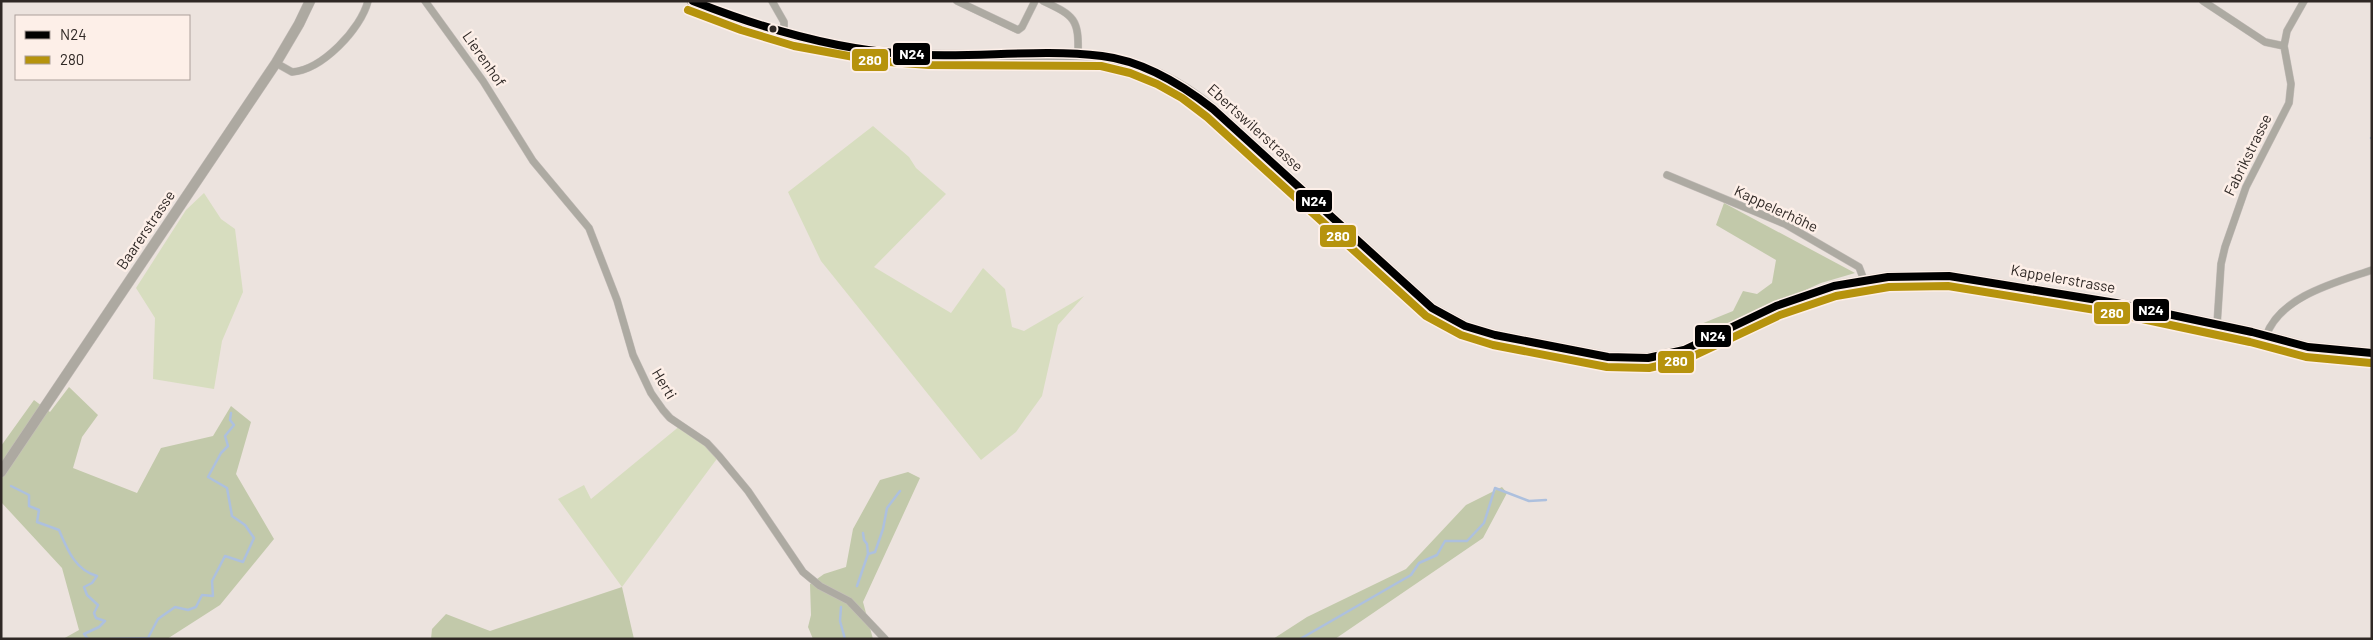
<svg xmlns="http://www.w3.org/2000/svg" width="2373" height="640" viewBox="0 0 2373 640" font-family="Barlow,sans-serif">
  <style>
    .green { fill: #d7ddbf }
    .forest { fill: #c2c9aa }
    .lines { fill: none; stroke-linecap: round; stroke-linejoin: round }
    .stream { stroke: #adc0de; stroke-width: 2.5 }
    .street-casing { stroke: #c5beba; stroke-width: 8 }
    .secondary-casing { stroke: #c5beba; stroke-width: 11 }
    .street { stroke: #adaaa2; stroke-width: 7 }
    .secondary { stroke: #ada9a1; stroke-width: 10 }
    .bus-1-casing { stroke: #fdefe8; stroke-width: 11 }
    .bus-2-casing { stroke: #fdefe8; stroke-width: 11 }
    .bus-1 { stroke: #000; stroke-width: 8 }
    .bus-2 { stroke: #b6930d; stroke-width: 8 }
    .bus-dot { fill: #2f2825; stroke: #fdefe8; stroke-width: 2 }
    .labels { text-anchor: middle; stroke-width: 5; stroke-linejoin: round; paint-order: stroke }
    .street-label { font-size: 15px; fill: #2f2825; stroke: #fdefe8 }
    .line-badge { stroke: #fdefe8; stroke-width: 2 }
    .badge-label { font-size: 14px; text-anchor: middle; font-weight: bold; fill: #fff }
  </style>
  <rect width="100%" height="100%" fill="#ece3de"/>
  <path class="green" d="M873,126L909,157L916,168L946,194L874,267L951,313L983,268L1005,289L1012,327L1024,331L1084,296L1058,325L1042,396L1016,432L981,460L821,261L788,192Z
    M204,193L221,219L235,229L243,292L222,341L214,389L153,379L155,318L136,288L186,210Z
    M681,425L719,456L622,587L558,499L584,485L591,499Z"/>
  <path class="forest" d="M1724,203L1855,273L1821,283L1707,335L1701,324L1733,311L1743,291L1757,294L1772,283L1776,260L1716,225Z
    M69,387L98,415L82,437L73,468L137,493L161,448L213,436L231,406L251,422L236,474L274,539L220,605L167,639H63L79,630L62,568L1,502V446L34,400L50,412Z
    M908,472L920,478L863,602L873,639H813L808,627L811,615L810,584L824,574L846,567L853,529L880,480Z
    M1502,487L1507,493L1483,538L1335,639H1273L1307,617L1406,569L1466,505Z
    M622,587L634,639H431L432,629L446,614L490,631Z"/>
  <g class="lines">
    <path class="stream" d="M2371,138H2372
      M11,486L29,495V506L39,510L37,522L59,530C67,549 75,570 97,576L92,583L84,587L87,595L98,605L94,613L96,618L105,621L99,627L84,634L88,639
      M863,533L864,540L867,544L868,554
      M857,586L868,554L875,552L883,529L887,508L900,491
      M841,607L840,621L845,639
      M110,639L148,638L158,619L175,607L188,610L196,607L202,595L213,596L212,581L225,556L243,562L254,538L245,525L232,516L227,488L208,477L221,453L228,446L225,436L234,425L230,420L231,413
      M1300,639L1411,575L1419,563L1437,555L1445,541H1467L1484,523L1495,488L1529,501L1546,500"/>
    <defs>
      <path id="street" d="M425,1L483,81L533,161L589,228L617,300L633,355L651,393L663,410L670,418L707,443L719,456L748,491L803,572L820,586L849,601L885,639
        M772,1L784,22V34
        M957,1L1018,30L1022,27L1035,1
        M1043,1C1075,16 1079,19 1078,55
        M2203,1L2265,42L2284,46
        M276,63L292,72C322,70 361,29 368,1
        M1667,175L1785,224L1859,267L1864,280
        M2217,325L2221,264L2225,247L2246,187L2289,103L2291,84L2284,46L2287,31L2304,1
        M2266,336C2280,296 2337,282 2372,270"/>
      <path id="secondary" d="M692,1C760,29 831,49 905,54C970,58 1036,52 1102,56C1145,64 1180,81 1213,109L1432,308L1465,326L1495,335L1608,357L1648,358L1684,350L1776,306L1834,286L1888,277L1949,276L2116,303L2252,332L2308,347L2372,353
        M1,472L276,63L299,24L310,1"/>
    </defs>
    <use href="#street" class="street-casing"/>
    <use href="#secondary" class="secondary-casing"/>
    <use href="#street" class="street"/>
    <use href="#secondary" class="secondary"/>
    <defs>
      <path id="bus-1" d="M693,1C761,28 831,49 905,54C970,59 1037,48 1102,56C1143,61 1181,84 1213,109L1432,308L1465,326L1495,335L1608,357L1648,358L1684,350L1776,306L1834,286L1888,277L1949,276L2116,303L2252,332L2308,347L2372,353"/>
      <path id="bus-2" d="M688,10L741,30L794,46L876,61L929,65L1101,66L1130,73L1157,84L1182,98L1207,117L1426,316L1461,335L1493,345L1607,367L1649,368L1687,359L1780,315L1836,296L1889,287L1948,286L2114,313L2250,342L2306,357L2371,363"/>
    </defs>
    <use href="#bus-1" class="bus-1-casing"/>
    <use href="#bus-2" class="bus-2-casing"/>
    <use href="#bus-1" class="bus-1"/>
    <use href="#bus-2" class="bus-2"/>
  </g>
  <circle class="bus-dot" cx="773" cy="29" r="4.5"/>
  <g class="labels">
    <g class="street-label">
      <text transform="translate(484 59) rotate(55)" y="5">Lierenhof</text>
      <text transform="translate(1255 128) rotate(42)" y="5">Ebertswilerstrasse</text>
      <text transform="translate(2248 155) rotate(-64)" y="5">Fabrikstrasse</text>
      <text transform="translate(1776 209) rotate(25)" y="5">Kappelerhöhe</text>
      <text transform="translate(146 230) rotate(-56)" y="5">Baarerstrasse</text>
      <text transform="translate(2063 279) rotate(10)" y="5">Kappelerstrasse</text>
      <text transform="translate(664 384) rotate(59)" y="5">Herti</text>
    </g>
  </g>
  <g class="line-badge">
    <rect x="892" y="42" width="39" height="24" rx="5" fill="#000"/>
    <rect x="851" y="48" width="38" height="24" rx="5" fill="#b6930d"/>
    <rect x="1295" y="189" width="38" height="24" rx="5" fill="#000"/>
    <rect x="1319" y="224" width="38" height="24" rx="5" fill="#b6930d"/>
    <rect x="2132" y="298" width="38" height="24" rx="5" fill="#000"/>
    <rect x="2093" y="301" width="38" height="24" rx="5" fill="#b6930d"/>
    <rect x="1694" y="324" width="38" height="24" rx="5" fill="#000"/>
    <rect x="1657" y="350" width="38" height="24" rx="5" fill="#b6930d"/>
  </g>
  <g class="badge-label">
    <text x="912" y="59">N24</text>
    <text x="870" y="65">280</text>
    <text x="1314" y="206">N24</text>
    <text x="1338" y="241">280</text>
    <text x="2151" y="315">N24</text>
    <text x="2112" y="318">280</text>
    <text x="1713" y="341">N24</text>
    <text x="1676" y="366">280</text>
  </g>
  <rect width="2373" height="640" fill="none" stroke="#2f2825" stroke-width="5"/>
  <rect x="15" y="15" width="175" height="65" fill="#fdefe8" stroke="#ab9f9a"/>
  <rect x="25" y="31" width="25" height="8" fill="#000000" stroke="#ab9f9a"/>
  <text x="60" y="40" font-size="15" fill="#2f2825">N24</text>
  <rect x="25" y="56" width="25" height="8" fill="#b6930d" stroke="#ab9f9a"/>
  <text x="60" y="65" font-size="15" fill="#2f2825">280</text>
</svg>
